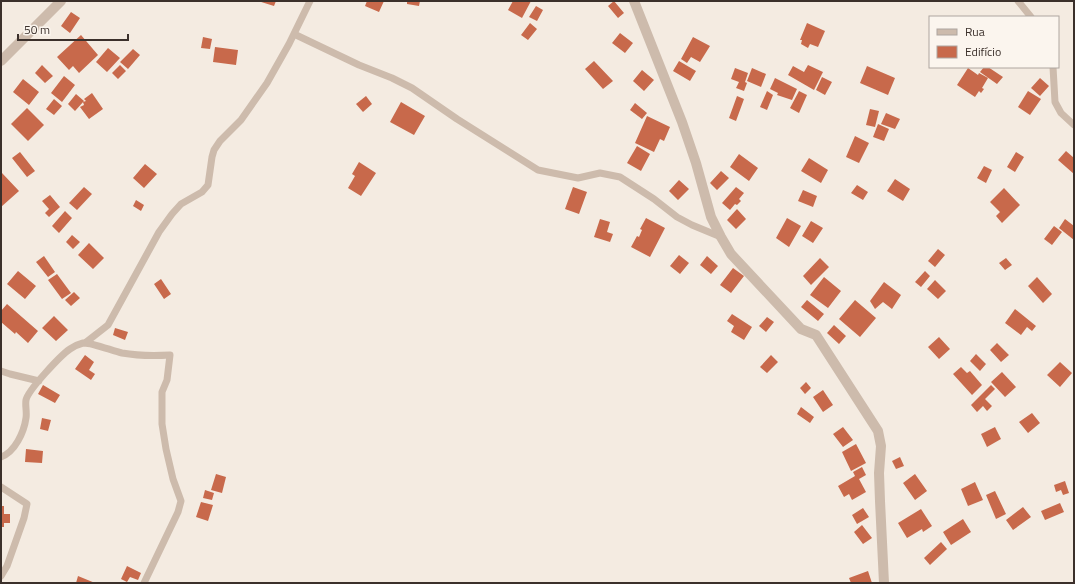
<svg xmlns="http://www.w3.org/2000/svg" width="1075" height="584" viewBox="0 0 1075 584" font-family="'Titillium Web',sans-serif">
  <style>
    .building { fill: #c8694b }
    .lines { fill: none; stroke-linecap: round; stroke-linejoin: round }
    .service { stroke: #cdbbac; stroke-width: 7 }
    .minor { stroke: #cdbbac; stroke-width: 10 }
  </style>
  <rect width="100%" height="100%" fill="#f4ebe1"/>
  <path class="building" d="M258,1H276L274,6Z
    M367,1H384L379,12L365,6Z
    M407,1H420L419,6L407,4Z
    M513,1H531L522,18L508,10Z
    M614,1L624,13L618,18L608,6Z
    M536,6L543,10L537,21L529,17Z
    M71,12L80,18L70,33L61,26Z
    M530,23L537,29L528,40L521,35Z
    M807,23L825,31L818,47L810,44L808,48L801,44L802,40H800Z
    M620,33L633,43L625,53L612,43Z
    M81,35L98,55L79,73L73,66L69,70L57,57Z
    M203,37L212,39L210,49L201,48Z
    M693,37L710,46L700,62L691,57L687,63L681,59Z
    M215,47L238,50L236,65L213,62Z
    M108,48L120,58L107,72L96,62Z
    M133,49L140,55L128,69L120,62Z
    M594,61L613,81L603,89L585,69Z
    M679,61L696,71L690,81L673,71Z
    M42,65L53,76L45,83L35,73Z
    M120,65L126,71L118,79L112,73Z
    M808,65L823,72L814,90L788,75L793,66L804,72Z
    M867,66L895,78L888,95L860,83Z
    M984,67H988L1003,77L997,84L980,72Z
    M735,68L748,73L745,82L747,83L744,91L736,88L739,82L731,79Z
    M752,68L766,74L761,87L747,81Z
    M968,68L978,75L979,73L988,78L982,88L984,89L981,93L979,91L975,97L957,85Z
    M642,70L654,80L644,91L633,81Z
    M64,76L75,85L62,102L51,93Z
    M822,77L832,82L825,95L816,90Z
    M775,78L797,89L792,100L777,95L778,93L770,89Z
    M1040,78L1049,86L1040,96L1031,88Z
    M23,79L39,92L29,105L13,92Z
    M767,91L773,95L767,110L760,107Z
    M799,91L807,95L799,113L790,108Z
    M1028,91L1041,99L1030,115L1018,107Z
    M92,93L103,109L89,119L80,107L84,105L83,102L86,101L84,99Z
    M76,94L84,101L75,111L68,104Z
    M366,96L372,104L363,112L356,104Z
    M737,96L744,99L736,121L729,118Z
    M54,99L62,106L54,115L46,109Z
    M401,102L425,116L414,135L390,122Z
    M635,103L647,113L642,119L630,110Z
    M27,108L44,125L28,141L11,124Z
    M870,109L879,111L875,127L866,125Z
    M886,113L900,119L895,129L881,124Z
    M647,116L670,127L664,141L660,139L654,152L635,143Z
    M878,124L889,129L884,141L873,137Z
    M855,136L869,143L859,163L846,157Z
    M637,146L650,154L641,171L627,163Z
    M1066,151L1074,158V174L1058,160Z
    M20,152L35,171L27,177L12,158Z
    M1016,152L1024,157L1015,172L1007,167Z
    M739,154L758,168L749,181L730,167Z
    M809,158L828,170L821,183L801,171Z
    M359,162L376,173L361,196L348,188L355,176L352,174Z
    M145,164L157,174L144,188L133,178Z
    M984,166L992,170L986,183L977,178Z
    M721,171L729,178L717,190L710,183Z
    M1,173H2L19,191L1,207Z
    M895,179L910,189L903,201L887,191Z
    M679,180L689,189L678,200L669,191Z
    M857,185L868,192L863,200L851,193Z
    M84,187L92,194L77,210L69,203Z
    M573,187L587,192L579,214L565,209Z
    M736,187L744,193L739,199L741,201L737,205L735,204L730,210L722,203Z
    M1004,188L1020,205L1002,223L996,216L1000,212L990,202Z
    M803,190L817,196L813,207L798,201Z
    M50,195L60,207L49,217L45,213L49,209L42,201Z
    M136,200L144,205L141,211L133,206Z
    M737,209L746,219L736,229L727,220Z
    M65,211L72,218L59,233L52,226Z
    M646,218L665,228L650,257L631,247L637,236L639,237L642,230L640,229Z
    M787,218L801,226L789,247L776,238Z
    M600,219L610,222L607,232L613,234L610,242L594,237Z
    M1065,219L1074,226V240L1059,228Z
    M811,221L823,228L813,243L802,236Z
    M1054,226L1062,232L1052,245L1044,239Z
    M72,235L80,242L73,249L66,242Z
    M89,243L104,258L93,269L78,255Z
    M938,249L945,255L935,267L928,261Z
    M679,255L689,263L680,274L670,266Z
    M44,256L55,272L48,277L36,262Z
    M707,256L718,266L711,274L700,265Z
    M820,258L829,267L811,285L803,276Z
    M1006,258L1012,265L1005,270L999,263Z
    M733,268L744,276L731,293L720,285Z
    M18,271L36,286L25,299L7,284Z
    M925,271L930,276L921,287L915,282Z
    M57,274L71,293L62,299L48,280Z
    M824,277L841,291L828,308L810,295Z
    M1037,277L1052,294L1043,303L1028,286Z
    M161,279L171,294L164,299L154,284Z
    M935,280L946,291L938,299L927,289Z
    M884,282L901,295L892,309L883,302L875,309L870,301Z
    M74,292L80,298L71,306L65,300Z
    M807,300L824,314L818,321L801,307Z
    M855,300L876,318L860,337L839,319Z
    M7,304L38,331L28,343L16,332L15,334L1,322V311Z
    M1015,309L1036,326L1032,331L1027,327L1021,335L1005,323Z
    M732,314L752,327L744,340L731,332L734,326L727,321Z
    M54,316L68,330L56,341L42,328Z
    M767,317L774,322L766,332L759,326Z
    M834,325L846,336L839,344L827,333Z
    M115,328L128,332L125,340L113,335Z
    M939,337L950,349L939,359L928,347Z
    M997,343L1009,355L1001,362L990,350Z
    M976,354L986,364L980,371L970,361Z
    M85,355L94,362L89,370L95,374L91,380L75,369Z
    M771,355L778,362L767,373L760,367Z
    M1060,362L1072,373L1060,387L1047,375Z
    M961,367L967,373L970,371L982,385L972,395L953,374Z
    M1002,372L1016,387L1005,397L991,382Z
    M806,382L811,388L805,394L800,388Z
    M43,385L60,395L55,403L38,394Z
    M991,385L995,389L985,399L992,406L987,411L983,406L977,412L971,405Z
    M823,390L833,405L823,412L813,397Z
    M801,407L814,417L810,423L797,414Z
    M1032,413L1040,423L1028,433L1019,422Z
    M42,418L51,420L48,431L40,429Z
    M843,427L853,440L843,447L833,434Z
    M995,427L1001,439L987,447L981,434Z
    M856,444L866,463L851,471L842,452Z
    M26,449L43,451L42,463L25,462Z
    M900,457L904,466L896,469L892,461Z
    M862,467L866,475L859,479L866,492L852,500L849,494L844,497L838,486L855,476L853,472Z
    M216,474L226,477L222,493L211,490Z
    M915,474L927,491L915,500L903,483Z
    M1065,481L1069,493L1063,495L1061,490L1056,492L1054,485Z
    M975,482L983,500L968,506L961,489Z
    M205,490L214,493L212,500L203,498Z
    M995,491L1006,514L996,519L986,495Z
    M201,502L213,505L208,521L196,517Z
    M1060,503L1064,512L1045,520L1041,511Z
    M1,506H4V514H10V523H4V527H1Z
    M1023,507L1031,517L1013,530L1006,520Z
    M863,508L869,517L857,524L852,515Z
    M921,509L932,526L923,532L922,529L907,538L898,523Z
    M963,519L971,532L951,545L943,532Z
    M862,525L872,538L863,544L854,532Z
    M941,542L947,549L930,565L924,558Z
    M127,566L141,573L138,580L130,577L127,582L121,579Z
    M868,571L872,583H851L849,578Z
    M78,576L95,583H76Z"/>
  <g class="lines">
    <path class="service" d="M1018,1L1031,17
      M294,34L359,65L392,78L412,88L457,119L538,170L578,178L600,173L620,177L654,199L677,217L692,225L721,237
      M1053,67L1055,102L1061,113L1074,125
      M85,343L108,325L159,232L172,214L181,204L202,192L208,185L212,157L214,150L220,141L241,120L267,83L289,44L310,1
      M1,371L10,374L39,381
      M1,457C15,452 24,432 26,418C27,412 25,405 26,400C28,390 61,355 70,349C73,347 79,344 83,343C90,342 113,351 122,353C139,356 153,356 170,355L167,380L162,392V424L166,449L173,479L181,501L178,512L144,583
      M1,487L27,504L24,518L7,566L1,576"/>
    <path class="minor" d="M634,1L682,122L696,163L711,217L721,237L731,254L801,329L816,335L878,431L881,446L879,473L880,501L884,583
      M1,61L61,1"/>
  </g>
  <rect width="1075" height="584" fill="none" stroke="#3b302b" stroke-width="4"/>
  <rect x="929" y="16" width="130" height="52" fill="#fbf5ee" stroke="#aea6a0"/>
  <rect x="937" y="29" width="20" height="6" fill="#cdbbac" stroke="#aea6a0"/>
  <text x="965" y="36" font-size="12" fill="#3b302b">Rua</text>
  <rect x="937" y="46" width="20" height="12" fill="#c8694b" stroke="#aea6a0"/>
  <text x="965" y="56" font-size="12" fill="#3b302b">Edifício</text>
  <path d="M18 34v6h110v-6" fill="none" stroke="#3b302b" stroke-width="2"/>
  <text x="24" y="34" font-size="12" fill="#3b302b" stroke="#fbf5ee" stroke-width="3" paint-order="stroke">50 m</text>
</svg>
